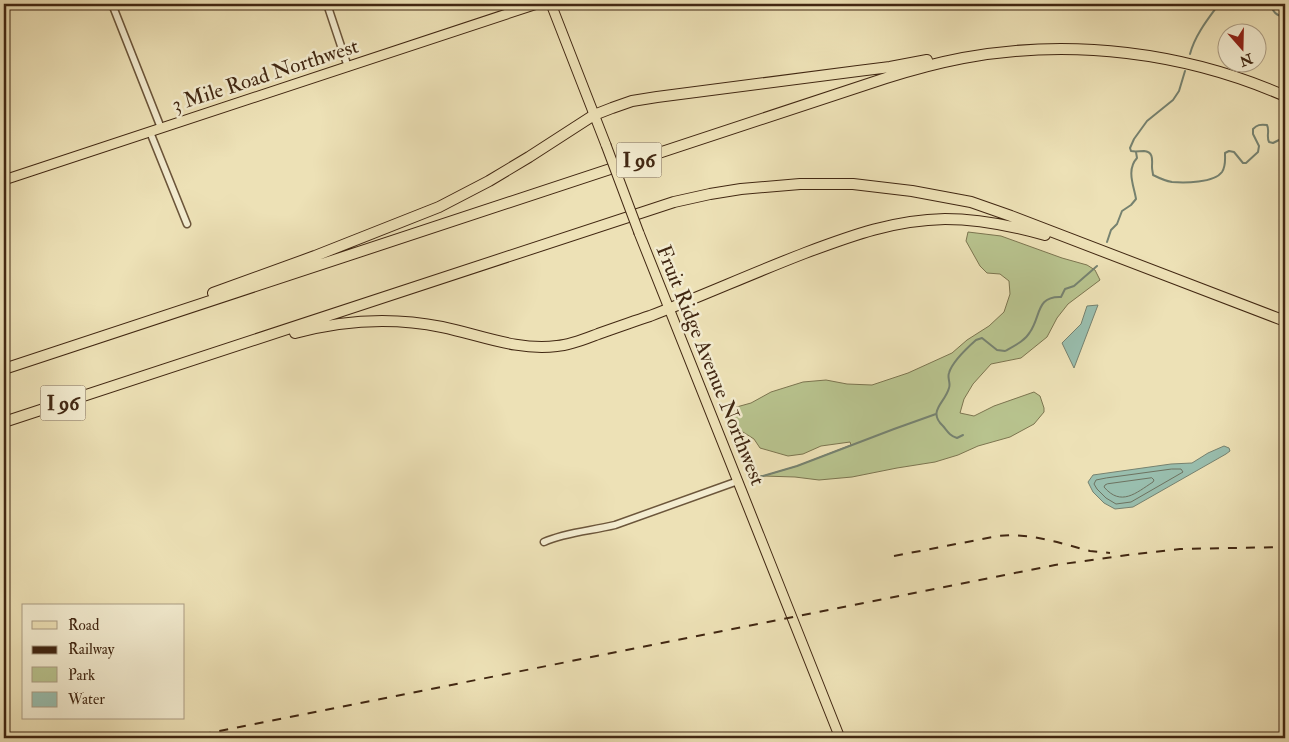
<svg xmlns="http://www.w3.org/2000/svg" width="1289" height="742" viewBox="0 0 1289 742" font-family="'IM FELL Double Pica',serif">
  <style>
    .green { fill: #b8c38e; stroke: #7c7550 }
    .water { fill: #99beae; stroke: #768270 }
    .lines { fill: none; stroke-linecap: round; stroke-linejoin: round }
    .shore { stroke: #6d7260; stroke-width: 1 }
    .stream { stroke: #768270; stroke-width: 2 }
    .minor-casing { stroke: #6c563b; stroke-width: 9 }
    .major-casing { stroke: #412712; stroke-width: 11 }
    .highway-casing { stroke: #412712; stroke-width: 12 }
    .minor { stroke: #f3ecd0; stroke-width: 6 }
    .major { stroke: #ede1b6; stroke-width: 9 }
    .highway { stroke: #ede1b6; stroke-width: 10 }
    .rail { stroke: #412712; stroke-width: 2; stroke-dasharray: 9 9; stroke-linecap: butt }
    .major-bridge-casing { stroke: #412712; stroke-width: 11; stroke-linecap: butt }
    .major-bridge { stroke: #ede1b6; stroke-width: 9 }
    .labels { text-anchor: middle; stroke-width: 5; stroke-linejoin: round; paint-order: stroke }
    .shield { fill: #f3ecd0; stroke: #76624b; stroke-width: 1 }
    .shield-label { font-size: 20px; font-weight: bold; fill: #412712 }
    .street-label { font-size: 21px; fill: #412712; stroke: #f3ecd0 }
  </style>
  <rect width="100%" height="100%" fill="#ede1b6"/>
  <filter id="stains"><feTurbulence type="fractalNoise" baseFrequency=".004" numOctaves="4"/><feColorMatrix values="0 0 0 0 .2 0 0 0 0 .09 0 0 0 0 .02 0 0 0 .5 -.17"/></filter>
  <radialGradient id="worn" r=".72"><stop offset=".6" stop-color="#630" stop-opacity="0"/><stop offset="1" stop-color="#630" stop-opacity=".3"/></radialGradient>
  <path class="green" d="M968,232L1001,236L1062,258L1087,265L1095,270L1100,280L1068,304L1057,318L1047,337L1021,358L991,364L973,384L964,399L960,413L974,416L994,406L1034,392L1040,396L1044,408V412L1034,424L1010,437L978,446L958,455L935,462L897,468L852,477L819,480L795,477L763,476L797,466L851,445L850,442L821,446L803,454L788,456L760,448L754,439L735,427L729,417L733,408L751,403L771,392L803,382L826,380L847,384L872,385L908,373L952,353L967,340L989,326L1004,312L1010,294L1009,281L1000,274L987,273L980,266L966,241Z"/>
  <path class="water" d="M1098,305L1074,368L1062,343L1081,324L1087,306Z
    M1224,446L1229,448L1230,451L1226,454L1133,507L1115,509L1104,503L1093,492L1088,482L1093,475L1171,464L1192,463L1208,453Z"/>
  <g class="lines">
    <path class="shore" d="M1172,469H1181L1183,472L1131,502L1116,504L1106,498L1097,489L1094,484L1096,480L1106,478Z
      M1152,478L1154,480L1153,482C1136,493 1121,507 1104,487L1105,485L1107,484Z"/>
    <path class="stream" d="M1270,4C1273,11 1276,17 1285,16
      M1190,54C1195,35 1208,19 1219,4
      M1185,71L1179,91L1173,100L1147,121L1134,139L1130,148L1131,151C1136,152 1139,151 1144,151C1154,152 1152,160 1152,167C1152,170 1153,173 1153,175C1159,178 1166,181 1172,182C1184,183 1214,183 1222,172C1226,166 1225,160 1225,153L1229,151L1234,152L1243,163H1246L1258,152L1259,146L1253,134V129C1257,125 1260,124 1267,125C1270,131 1266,136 1269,142L1273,143L1285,137
      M1107,242L1111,230L1117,224L1122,211L1131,205L1136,199C1134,186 1126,170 1137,158L1136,152
      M963,435L957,438C949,435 948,432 943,426C927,411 945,403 949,388C951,383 947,378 949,373C952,362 967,348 976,340L982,338L997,350L1005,351C1014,346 1025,341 1030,332C1041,316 1036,296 1061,297L1065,289L1074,286L1097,266
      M742,447L752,471L757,476H763L797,466L894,429L936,414"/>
    <defs>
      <path id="minor" d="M112,4L161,128
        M327,4L348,67
        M150,132L187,224
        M544,542C566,532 591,531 615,525L738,481"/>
      <path id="major" d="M551,4L606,145
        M4,180L537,4
        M639,233L840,738"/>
      <path id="highway" d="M213,293L315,256L439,207L489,181L529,157L594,115L612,108L632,101L657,97L858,71L890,67L927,60
        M295,333C343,320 393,317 442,327C481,335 517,351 557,346C571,345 585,339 598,334C615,328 632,322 650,316C702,296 753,273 805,253C853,235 894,220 945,219C979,219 1013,226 1045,235
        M4,369L886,78C911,70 937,63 963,58C1071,38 1185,52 1285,96
        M4,422L674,202L710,194L741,189L800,184H853L912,191L971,202L1011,216L1285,321"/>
    </defs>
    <use href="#minor" class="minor-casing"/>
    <use href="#major" class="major-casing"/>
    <use href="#highway" class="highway-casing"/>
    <use href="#minor" class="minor"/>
    <use href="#major" class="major"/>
    <use href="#highway" class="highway"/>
    <path class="rail" d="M894,556L998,536L1014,535L1034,537L1057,542L1090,551L1110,553
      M184,738L1055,565L1135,554L1180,549L1285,547"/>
    <defs>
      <path id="major-bridge" d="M606,145L639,233"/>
    </defs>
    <use href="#major-bridge" class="major-bridge-casing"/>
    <use href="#major-bridge" class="major-bridge"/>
  </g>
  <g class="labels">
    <g class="shield">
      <rect x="616.5" y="142.5" width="45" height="35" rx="4"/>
      <rect x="40.5" y="385.5" width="45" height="35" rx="4"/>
    </g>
    <g class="shield-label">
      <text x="639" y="167">I 96</text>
      <text x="63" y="410">I 96</text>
    </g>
    <g class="street-label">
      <text transform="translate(265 75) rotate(-18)" y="7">3 Mile Road Northwest</text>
      <text transform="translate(711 365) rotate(68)" y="7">Fruit Ridge Avenue Northwest</text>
    </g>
  </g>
  <rect width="1289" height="742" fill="none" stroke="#ede1b6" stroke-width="20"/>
  <rect x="5" y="5" width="1279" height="732" fill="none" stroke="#412712" stroke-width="2.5"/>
  <rect x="10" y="10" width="1269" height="722" fill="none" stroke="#412712"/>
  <rect x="22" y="604" width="162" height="115" fill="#f3ecd0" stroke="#ac9d84"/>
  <rect x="32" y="621" width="25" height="8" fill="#ede1b6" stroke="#ac9d84"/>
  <text x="68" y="630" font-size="15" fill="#412712">Road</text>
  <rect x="32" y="646" width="25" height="8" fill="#412712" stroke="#ac9d84"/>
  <text x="68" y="654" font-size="15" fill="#412712">Railway</text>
  <rect x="32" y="667" width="25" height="15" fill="#b8c38e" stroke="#ac9d84"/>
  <text x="68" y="680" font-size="15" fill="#412712">Park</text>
  <rect x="32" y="692" width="25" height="15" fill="#99beae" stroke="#ac9d84"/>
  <text x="68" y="704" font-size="15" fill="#412712">Water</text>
  <g transform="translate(1242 48) rotate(160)"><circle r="24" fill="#f3ecd0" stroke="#ac9d84"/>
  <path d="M0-4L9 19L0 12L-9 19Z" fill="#8f2418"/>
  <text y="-8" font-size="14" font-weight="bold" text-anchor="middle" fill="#412712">N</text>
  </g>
  <rect width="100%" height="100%" filter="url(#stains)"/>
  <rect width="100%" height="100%" fill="url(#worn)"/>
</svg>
